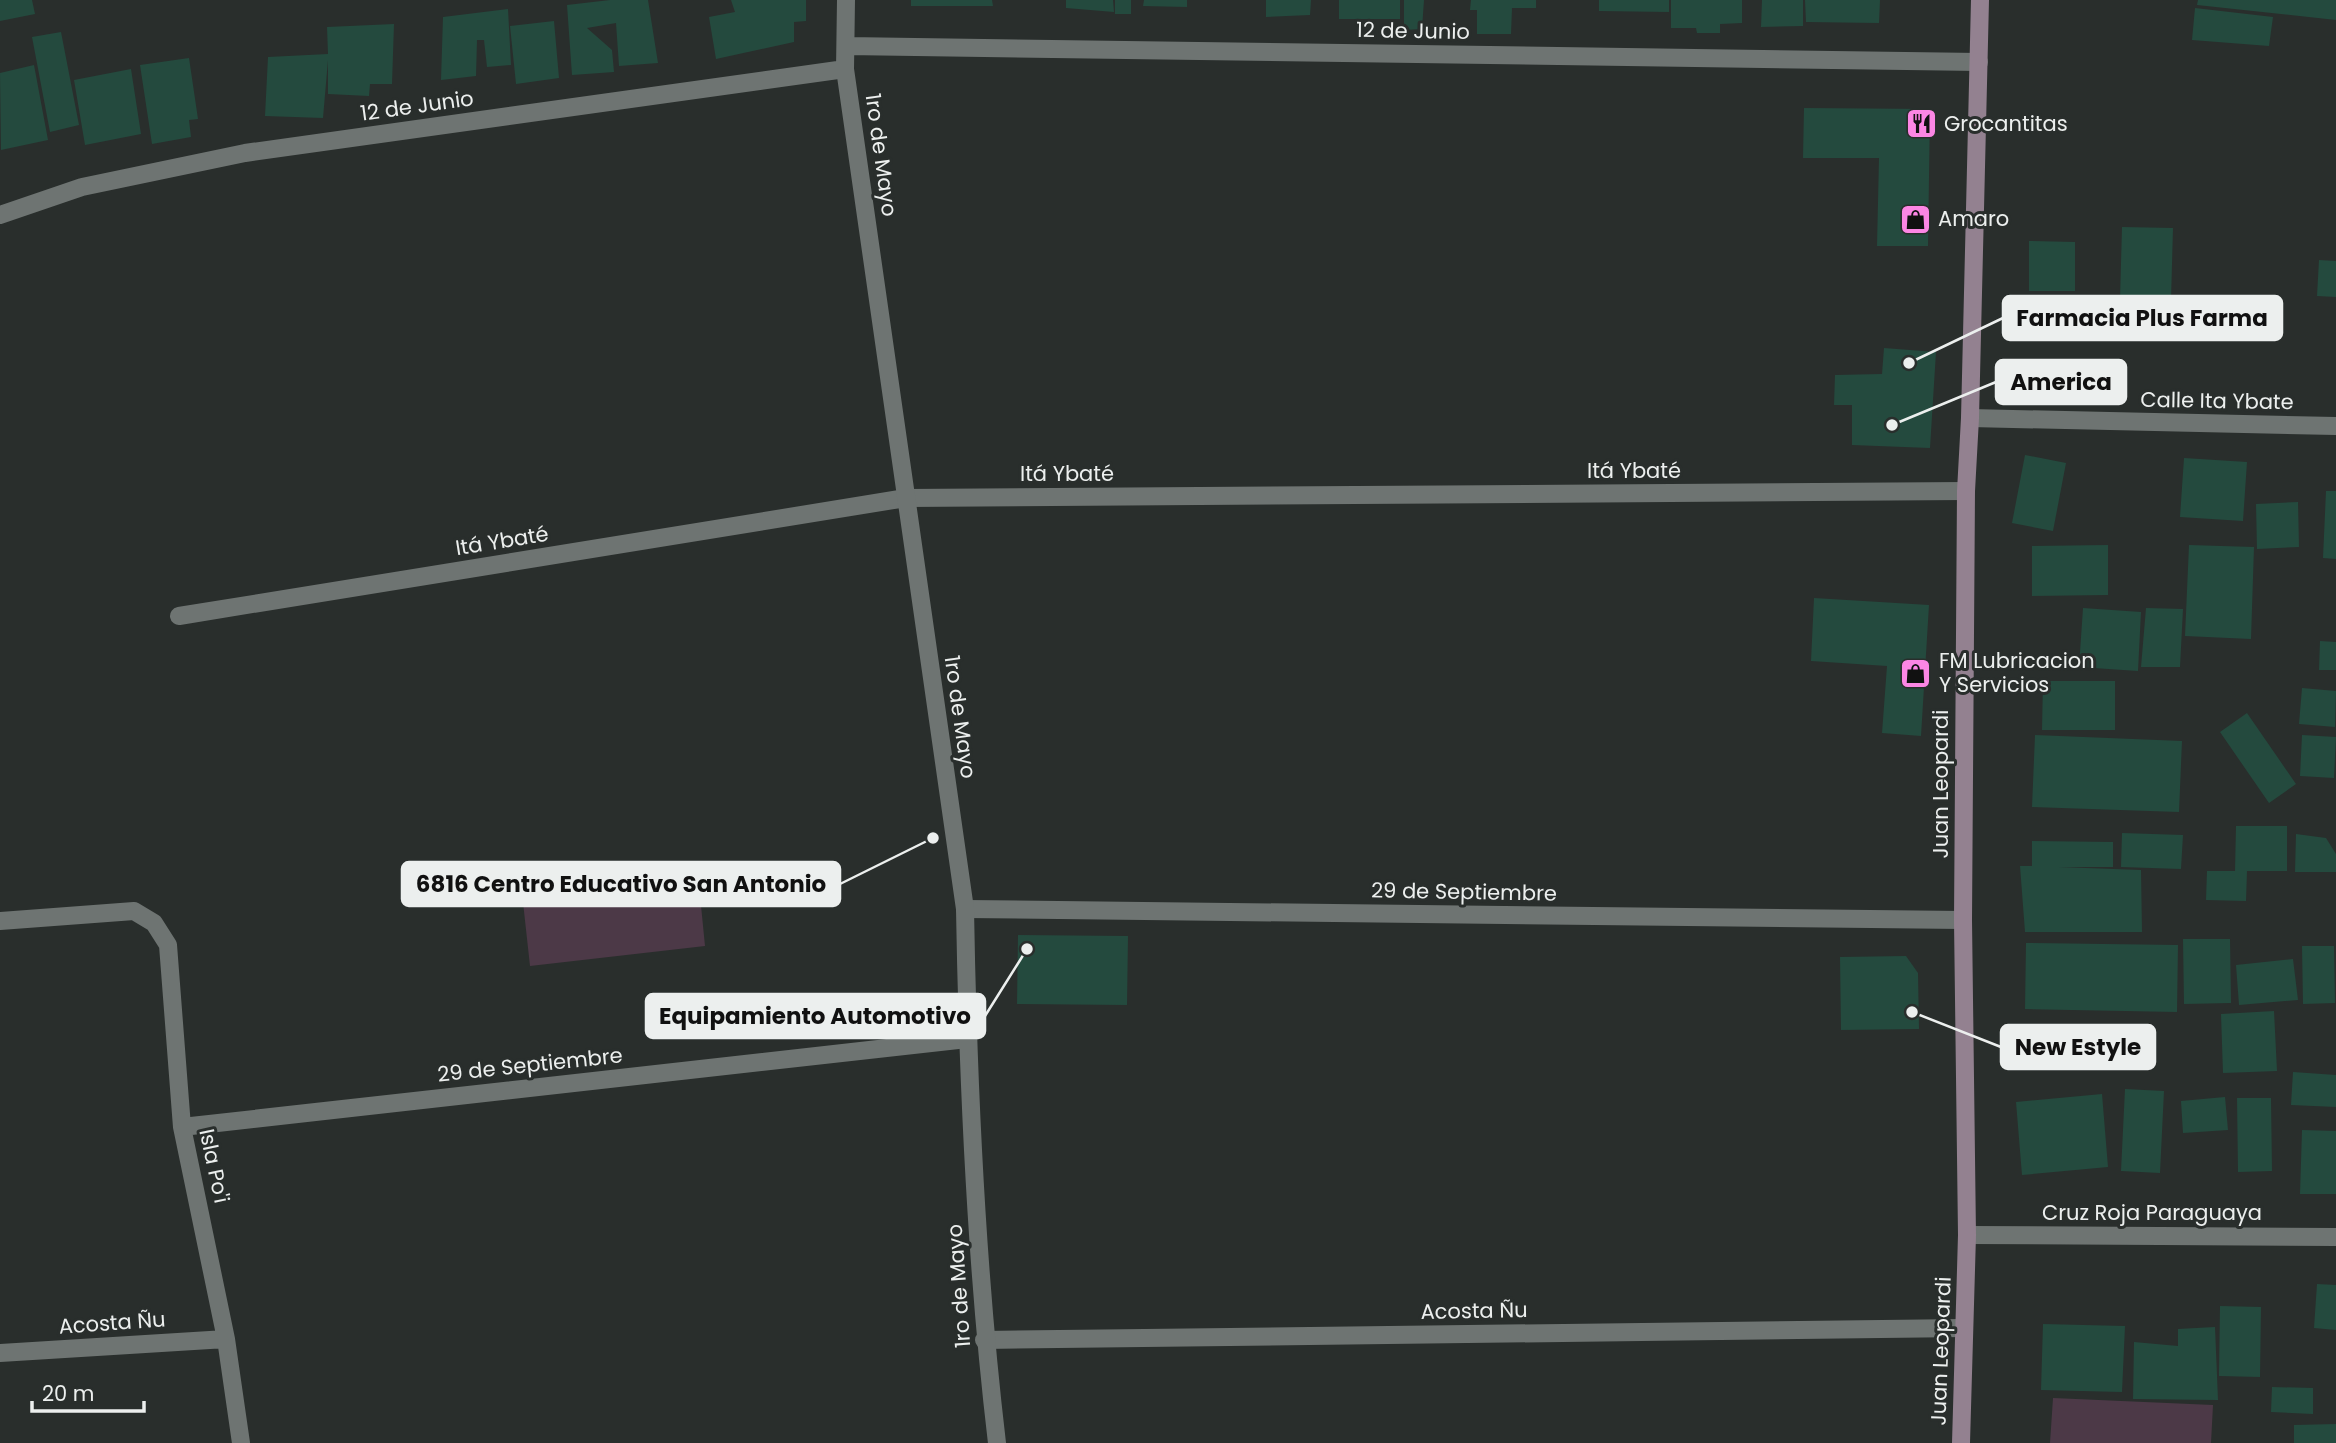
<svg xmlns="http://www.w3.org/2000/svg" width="2336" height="1443" viewBox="0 0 2336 1443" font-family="Poppins,sans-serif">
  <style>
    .green { fill: #4c3947 }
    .building { fill: #244a3e }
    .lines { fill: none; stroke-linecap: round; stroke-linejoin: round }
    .minor { stroke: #6e7472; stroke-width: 18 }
    .tertiary { stroke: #6e7472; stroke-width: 18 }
    .secondary { stroke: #938190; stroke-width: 18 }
    .labels { text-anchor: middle; stroke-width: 6; stroke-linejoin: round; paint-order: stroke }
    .street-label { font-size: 21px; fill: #ecefee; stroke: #292e2c }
    .poi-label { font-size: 21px; fill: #ecefee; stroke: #292e2c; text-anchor: start }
    .leader { fill: none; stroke: #ecefee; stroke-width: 2.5 }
    .callout-dot { fill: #ecefee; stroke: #292e2c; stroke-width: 2.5 }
    .callout { fill: #ecefee; stroke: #ecefee; stroke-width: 2.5 }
    .callout-label { font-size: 23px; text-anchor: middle; font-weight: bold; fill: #111 }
  </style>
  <rect width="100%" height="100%" fill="#292e2c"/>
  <path class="green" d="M697,865L705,946L530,966L521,884Z
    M2053,1398L2213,1405L2211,1443H2050Z"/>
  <path class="building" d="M0,0H32L35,14L0,21Z
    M610,0H648L658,63L619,66L616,23L587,28L612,50L614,72L572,75L567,5Z
    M731,0H806V21L794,22V42L716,59L709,17L735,12Z
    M911,0H992L993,6H911Z
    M1066,0H1113L1114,12L1066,8Z
    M1115,0H1131V14H1115Z
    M1144,0H1187V7L1143,6Z
    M1266,0H1311L1310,15L1266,17Z
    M1339,0H1400V19H1339Z
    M1404,0H1424L1422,29L1404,30Z
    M1471,0H1536V8H1512L1511,34H1477V10H1470Z
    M1599,0H1669V12L1599,11Z
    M1671,0H1742V23L1720,24V33H1697L1696,28H1671Z
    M1762,0H1803V26L1761,27Z
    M1805,0H1880L1879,23L1806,22Z
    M2198,0H2336V20L2197,5Z
    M2195,8L2273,17L2269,46L2192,40Z
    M508,9L511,65L487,67L484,40H477L476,76L441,80L443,17Z
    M554,21L559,78L516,84L510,26Z
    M394,24L392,84H370L369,96L328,94V60L323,118L265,116L268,57L328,54L327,27Z
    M61,32L79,125L50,132L32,37Z
    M189,58L198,119L189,120L191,137L152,144L140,65Z
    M34,65L48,140L1,150L0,73Z
    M131,69L141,134L85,145L74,80Z
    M1804,108L1930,109L1928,246H1877L1879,158H1803Z
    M2122,227L2173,228L2171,301L2120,300Z
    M2029,241L2075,242V291H2029Z
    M2319,260L2336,261V297L2317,296Z
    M1884,348L1936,352L1930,448L1852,445V405H1834L1835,375L1882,374Z
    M2025,455L2066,463L2053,531L2012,523Z
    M2184,458L2247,462L2243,521L2180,517Z
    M2326,491H2336V559L2323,558Z
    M2298,502L2299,547L2257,549L2256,504Z
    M2108,545V595L2032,596V546Z
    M2189,545L2254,547L2251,639L2185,636Z
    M1814,598L1929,605L1921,736L1882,733L1887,666L1811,661Z
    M2083,608L2141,612L2138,671L2079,667Z
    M2146,608L2183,609L2180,667H2141Z
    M2320,641L2336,642V670H2319Z
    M2043,681H2115V730H2042Z
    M2302,688L2336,691L2335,727L2299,724Z
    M2247,713L2296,784L2269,803L2220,732Z
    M2035,735L2182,741L2179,812L2032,807Z
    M2302,735L2336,737L2334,778L2300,776Z
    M2236,826H2287V871H2247L2246,901L2206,900L2207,871H2235Z
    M2122,833L2183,835L2181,869L2121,867Z
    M2296,834L2326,838L2336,854V872H2295Z
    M2032,841L2113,842V867H2059L2141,870L2142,932H2025L2020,866H2032Z
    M1018,935L1128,936L1127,1005L1017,1004Z
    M2183,939H2230L2231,1003L2184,1004Z
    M2026,943L2178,945L2177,1012L2025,1009Z
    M2302,946H2334L2335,1003L2303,1004Z
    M1906,956L1918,973L1919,1029L1841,1030L1840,957Z
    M2293,959L2298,1000L2239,1005L2236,965Z
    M2274,1011L2277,1071L2223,1073L2221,1014Z
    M2293,1072L2336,1075V1107L2291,1105Z
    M2125,1089L2164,1091L2160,1173L2121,1171Z
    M2102,1094L2108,1167L2022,1175L2016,1102Z
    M2225,1097L2228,1130L2183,1133L2181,1101Z
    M2237,1098H2271L2272,1171L2238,1172Z
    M2302,1130L2336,1131V1194H2300Z
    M2317,1284L2336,1285V1330L2314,1328Z
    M2220,1306L2261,1307L2260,1377L2219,1376Z
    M2043,1324L2125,1326L2122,1392L2041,1390Z
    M2215,1327L2218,1400L2133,1399L2134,1342L2178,1346V1329Z
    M2272,1387L2313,1388V1414L2271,1412Z
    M2336,1424V1443H2294V1425Z"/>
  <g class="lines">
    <path class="minor" d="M1970,418L2336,426
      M179,616L906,498L1966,491
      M965,909L1963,920
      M0,921L134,911L154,923L168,945L182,1127L226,1339L241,1443
      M182,1127L967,1039
      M1967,1235L2336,1237
      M984,1340L1964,1328
      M0,1353L226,1339"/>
    <path class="tertiary" d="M846,0L845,69L965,909C968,1087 976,1266 997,1443
      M847,46L1979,62
      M0,215L82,187L245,153L845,69"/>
    <path class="secondary" d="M1961,1443L1967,1235L1963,920L1966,491L1970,418L1980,0"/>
  </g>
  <defs>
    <symbol id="restaurant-square" viewBox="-11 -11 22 22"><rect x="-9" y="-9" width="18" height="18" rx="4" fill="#fc86e4" stroke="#292e2c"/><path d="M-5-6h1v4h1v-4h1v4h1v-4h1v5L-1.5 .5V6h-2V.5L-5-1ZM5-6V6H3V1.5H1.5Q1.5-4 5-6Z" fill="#111"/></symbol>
    <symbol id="shop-square" viewBox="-11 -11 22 22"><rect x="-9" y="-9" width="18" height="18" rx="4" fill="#fc86e4" stroke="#292e2c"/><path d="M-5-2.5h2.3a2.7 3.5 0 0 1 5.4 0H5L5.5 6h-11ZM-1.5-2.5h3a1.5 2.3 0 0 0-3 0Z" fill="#111"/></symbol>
  </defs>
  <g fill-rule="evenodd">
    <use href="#restaurant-square" x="1904" y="106" width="35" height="35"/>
    <use href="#shop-square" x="1898" y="202" width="35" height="35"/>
    <use href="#shop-square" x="1898" y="656" width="35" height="35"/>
  </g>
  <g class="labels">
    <g class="street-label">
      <text transform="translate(1413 31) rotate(1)" y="7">12 de Junio</text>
      <text transform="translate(417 106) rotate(-8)" y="7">12 de Junio</text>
      <text transform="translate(881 155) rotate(82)" y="7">1ro de Mayo</text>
      <text transform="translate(2217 401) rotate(1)" y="7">Calle Ita Ybate</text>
      <text x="1634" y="478">Itá Ybaté</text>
      <text x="1067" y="481">Itá Ybaté</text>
      <text transform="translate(502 541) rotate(-9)" y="7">Itá Ybaté</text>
      <text transform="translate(960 717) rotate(82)" y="7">1ro de Mayo</text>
      <text transform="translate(1941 784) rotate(-90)" y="7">Juan Leopardi</text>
      <text transform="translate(1464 892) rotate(1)" y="7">29 de Septiembre</text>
      <text transform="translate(530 1065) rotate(-6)" y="7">29 de Septiembre</text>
      <text transform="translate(214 1166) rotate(78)" y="7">Isla Po'i</text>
      <text x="2152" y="1220">Cruz Roja Paraguaya</text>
      <text transform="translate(959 1286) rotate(-94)" y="7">1ro de Mayo</text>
      <text transform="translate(1474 1311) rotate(-1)" y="7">Acosta Ñu</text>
      <text transform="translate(112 1323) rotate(-4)" y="7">Acosta Ñu</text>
      <text transform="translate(1941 1351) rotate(-88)" y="7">Juan Leopardi</text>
    </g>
    <g class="poi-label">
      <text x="1944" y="131">Grocantitas</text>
      <text x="1938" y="226">Amaro</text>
      <text x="1939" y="668">FM Lubricacion<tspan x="1939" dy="24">Y Servicios</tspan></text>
    </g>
  </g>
  <path class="leader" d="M1909 363L2003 318M1892 425L1996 382M933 838L840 884M1027 949L985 1016M1912 1012L2001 1047"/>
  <g class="callout-dot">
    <circle cx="1909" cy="363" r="7"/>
    <circle cx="1892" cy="425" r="7"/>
    <circle cx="933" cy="838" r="7"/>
    <circle cx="1027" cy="949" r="7"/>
    <circle cx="1912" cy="1012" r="7"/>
  </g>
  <g class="callout">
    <rect x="2003" y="296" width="279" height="44" rx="7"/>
    <rect x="1996" y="360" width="130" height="44" rx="7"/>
    <rect x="402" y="862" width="438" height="44" rx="7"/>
    <rect x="646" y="994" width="339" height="44" rx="7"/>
    <rect x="2001" y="1025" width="154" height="44" rx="7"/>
  </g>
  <g class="callout-label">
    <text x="2142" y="326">Farmacia Plus Farma</text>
    <text x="2061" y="390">America</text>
    <text x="621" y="892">6816 Centro Educativo San Antonio</text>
    <text x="815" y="1024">Equipamiento Automotivo</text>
    <text x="2078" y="1055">New Estyle</text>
  </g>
  <path d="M32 1401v10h112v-10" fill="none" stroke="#ecefee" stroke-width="3.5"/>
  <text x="42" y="1401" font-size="21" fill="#ecefee" stroke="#292e2c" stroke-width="5" paint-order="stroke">20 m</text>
</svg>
